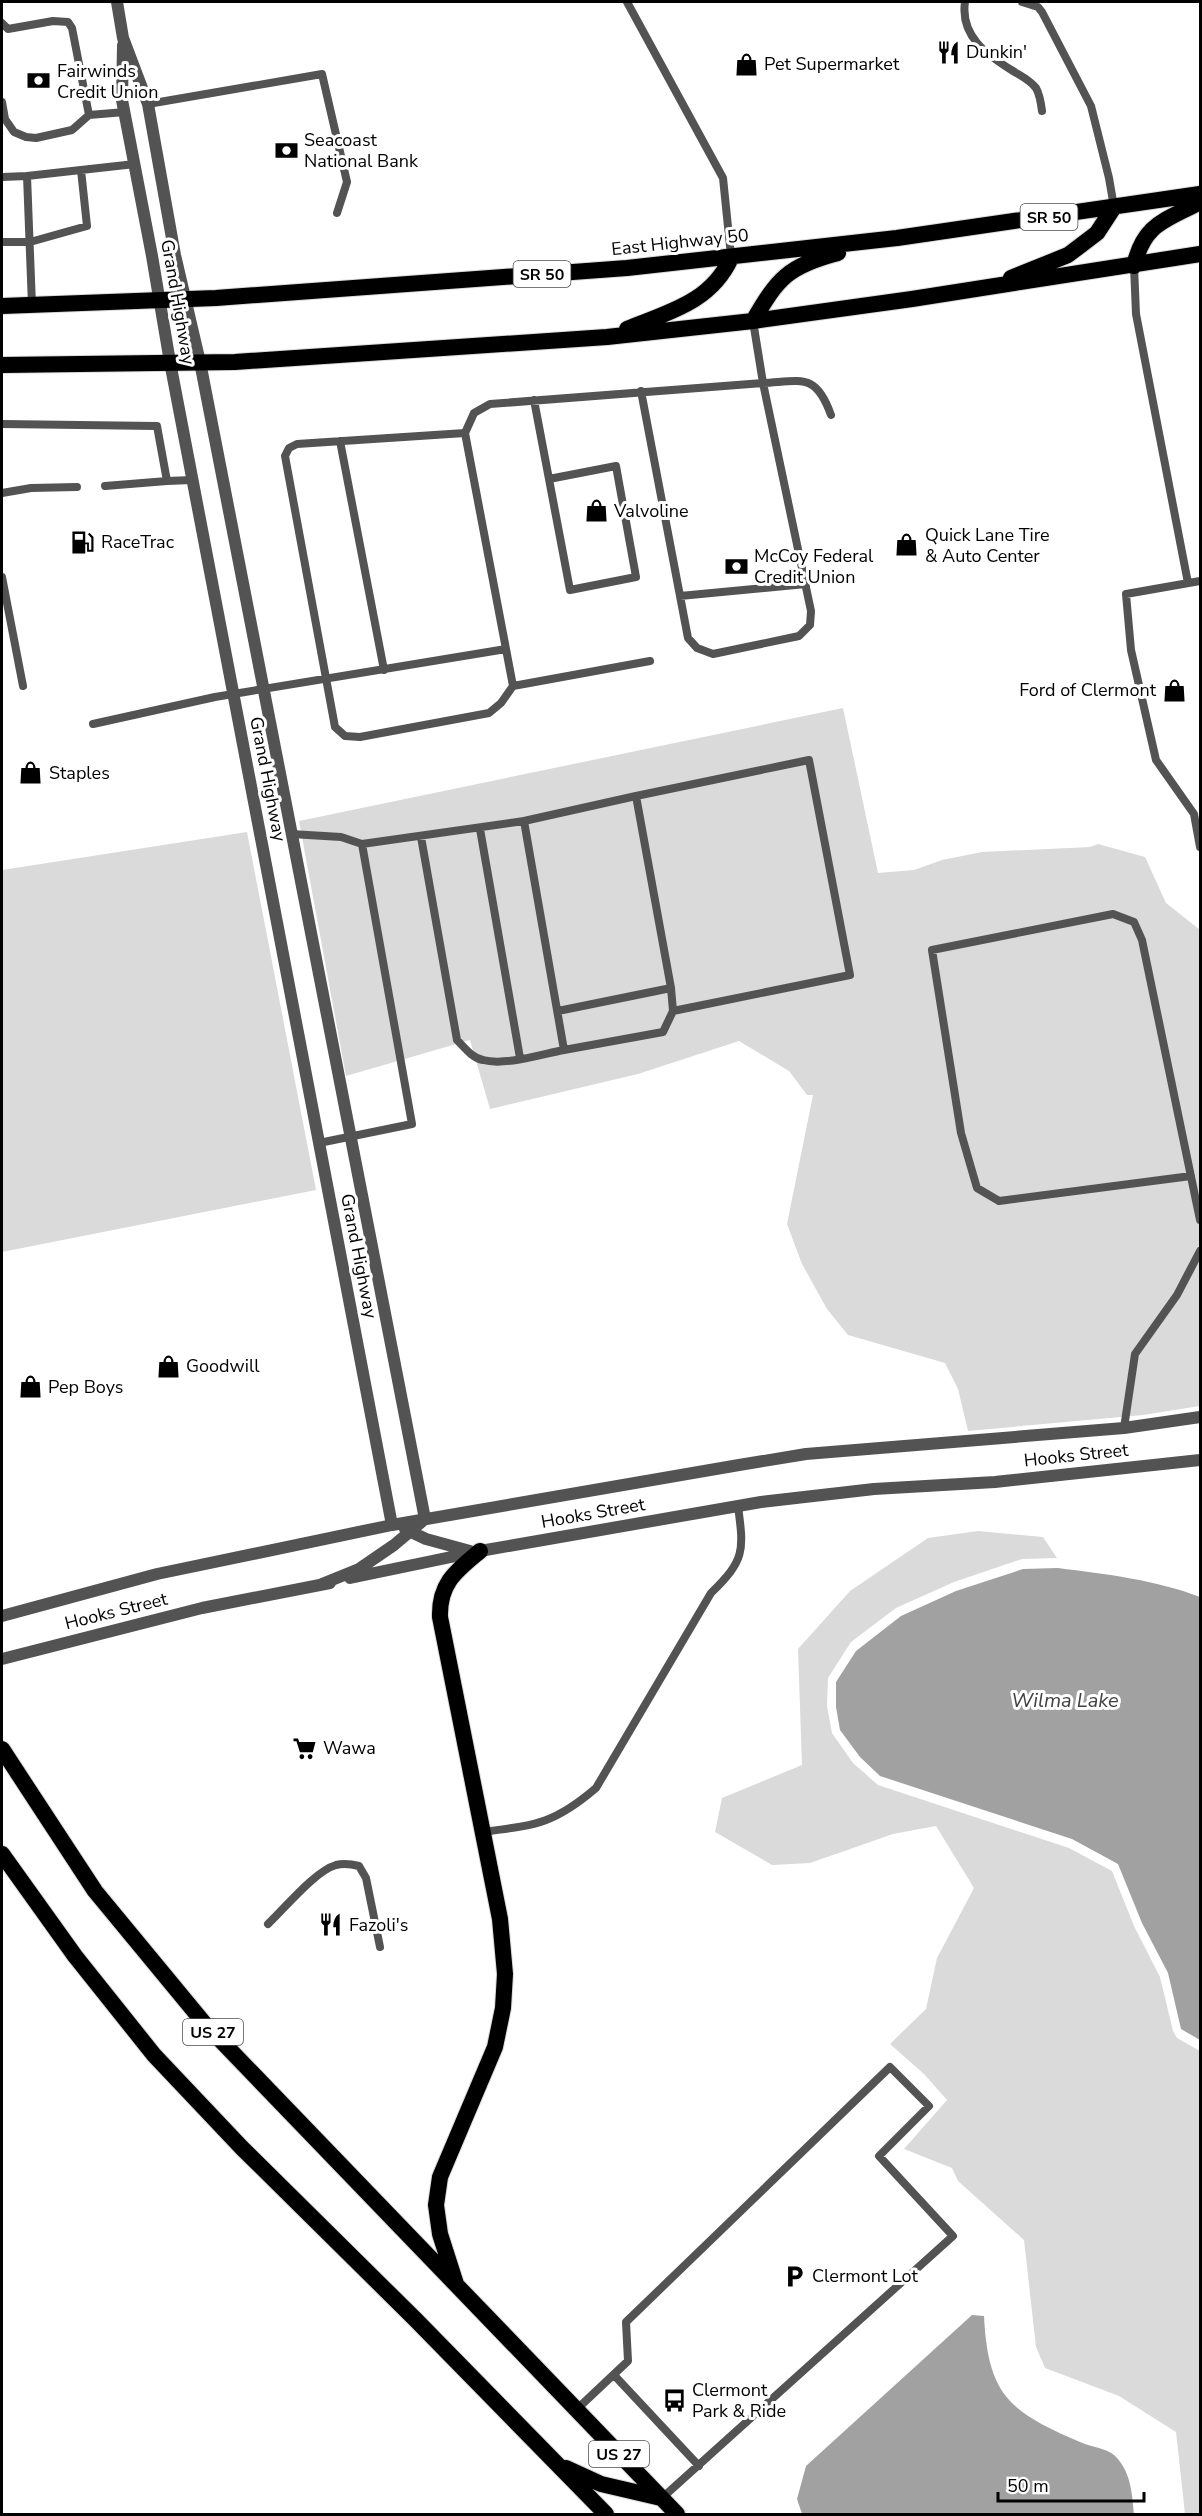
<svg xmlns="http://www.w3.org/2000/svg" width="1202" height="2516" viewBox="0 0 1202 2516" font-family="'Nunito Sans',sans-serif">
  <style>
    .green { fill: #dadada }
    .water { fill: #a1a1a1 }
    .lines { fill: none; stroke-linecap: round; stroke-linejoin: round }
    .trunk-casing { stroke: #dbdbdb; stroke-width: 18 }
    .service { stroke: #535353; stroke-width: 8 }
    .tertiary { stroke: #535353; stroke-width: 12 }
    .trunk { stroke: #000; stroke-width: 16 }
    .labels { text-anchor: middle; stroke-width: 6; stroke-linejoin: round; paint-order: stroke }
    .shield { fill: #fff; stroke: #4c4c4c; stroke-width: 1.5 }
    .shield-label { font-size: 16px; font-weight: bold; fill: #000 }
    .poi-label { font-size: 18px; fill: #000; stroke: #fff; text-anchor: start }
    .street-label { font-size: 18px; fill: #000; stroke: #fff }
    .water-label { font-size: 20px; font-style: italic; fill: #424242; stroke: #fff }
  </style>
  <rect width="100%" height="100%" fill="#fff"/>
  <path class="green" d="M843,708L878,873L914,870L942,860L982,852L1090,847L1098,844L1145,857L1166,903L1199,929L1200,1406L1143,1415L968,1431L958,1389L945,1363L848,1335L827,1309L802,1264L787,1224L813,1095H807L789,1071L739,1041L638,1074L490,1109L470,1040L346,1076L299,821Z
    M247,832L316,1190L2,1252V870Z
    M978,1531L1043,1537L1057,1558L1022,1559L954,1582L896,1608L851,1642L828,1678L827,1706L832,1733L853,1763L878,1785L1069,1848L1112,1871L1134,1926L1160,1977L1173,2031L1177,2038L1200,2051V2514H1185L1176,2432L1119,2396L1045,2368L1036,2347L1024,2240L958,2181L952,2168L904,2149L947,2100L924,2074L890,2044L926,2009L937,1958L974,1888L936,1826L893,1834L810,1863L772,1865L715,1832L722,1798L802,1765L798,1649L850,1591L928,1538Z"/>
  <path class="water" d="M1058,1568C1106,1574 1156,1580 1200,1597V2040L1181,2029L1168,1973L1142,1923L1118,1864L1072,1839L880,1776L860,1757L840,1730L836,1707V1682L856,1651L901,1616L956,1591L1023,1569Z
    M972,2315L984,2316C988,2396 1010,2412 1080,2442C1091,2447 1106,2448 1114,2455C1131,2471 1132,2493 1134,2514H802L797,2499L806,2466Z"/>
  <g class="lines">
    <defs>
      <path id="trunk" d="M1134,266C1144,223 1165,221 1200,202
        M1011,278L1068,255L1097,233L1114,207
        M2,306L216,298L627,268L897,238L1200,194
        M753,321C778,278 788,266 838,253
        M627,329C669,312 711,302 731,258
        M2,365L235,362L607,337L753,321L912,299L1200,254
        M2,1749L95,1891L204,2023L677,2514
        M2,1854L75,1956L154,2055L242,2148L415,2319L606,2514
        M456,2284L440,2234L436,2205L440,2177L495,2047L503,2008L505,1974L500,1919L440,1617C439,1583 456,1571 480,1551
        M566,2468L601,2484L661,2498"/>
    </defs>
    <use href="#trunk" class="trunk-casing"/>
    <path class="service" d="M627,2L723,178L731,256
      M965,2C960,36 987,55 1013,71C1021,76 1030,80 1036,88C1040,95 1041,103 1042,111
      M1022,2L1038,7L1042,12L1091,106L1109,178L1114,207
      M2,23L8,29L53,21L68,22L72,28L89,115
      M2,102L5,119L14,132L26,137L36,138L72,130L89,115L125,112
      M148,104L322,74L347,182L337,213
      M2,177L27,176
      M2,242H30L87,226L81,170
      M1134,266L1136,314L1188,583
      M32,305L27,176L135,164
      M641,391L688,638L697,648L713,654L799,636L810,625L811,611L763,383C803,381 816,373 831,415
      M534,400L570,590L636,577L616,466L549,479
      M2,424L157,426L167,481L192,480
      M465,433L297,444L289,448L285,456L335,727L345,736L360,737L489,713L501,703L513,686
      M340,441L384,670
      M105,486L167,481
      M2,493L31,488L77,487
      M2,577L23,686
      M1200,581L1126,594L1131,650L1156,760L1194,814L1200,847
      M680,596L806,584
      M506,649L513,686L650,661
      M93,724L215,697L506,649L465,433L474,413L490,404L763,383L753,321
      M524,821L636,796
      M480,829L520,1058
      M291,834L341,837L362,844L412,1124L319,1143
      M362,844L524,821L564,1050C542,1054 505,1066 483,1060C472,1058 464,1047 457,1040L421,837
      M671,988L636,796L809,760L850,975L673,1011
      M558,1011L671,988L673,1011L663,1032L564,1050
      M1191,1176L999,1201L977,1188L961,1133L932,950L1113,914L1134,922L1142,940L1200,1220
      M1124,1428L1135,1354L1177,1295L1200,1251
      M482,1832C536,1825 554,1824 596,1788L711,1593C745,1560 744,1551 738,1506
      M268,1924C285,1908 315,1871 336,1865C344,1863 351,1864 359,1866L366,1878L380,1947
      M614,2375L699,2466
      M576,2410L628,2361L626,2322L890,2067L929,2106L879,2156L953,2236L662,2498"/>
    <path class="tertiary" d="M117,2L123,38L148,104L175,255L200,362L425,1519L394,1545L359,1569L322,1584
      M123,45L122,100L152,256L170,362L392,1525
      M405,1529L426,1539L470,1551
      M350,1578L480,1551L761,1502L874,1489L995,1482L1200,1460
      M2,1616L157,1574L392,1525L739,1465L806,1454L1124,1428L1200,1417
      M2,1659L202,1608L330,1583"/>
    <use href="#trunk" class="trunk"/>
  </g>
  <defs>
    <symbol id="restaurant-bare" viewBox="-9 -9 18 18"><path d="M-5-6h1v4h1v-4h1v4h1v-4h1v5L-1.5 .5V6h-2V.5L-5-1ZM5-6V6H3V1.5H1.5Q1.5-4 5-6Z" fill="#000" stroke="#fff" stroke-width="2.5" paint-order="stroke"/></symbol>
    <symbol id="shop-bare" viewBox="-9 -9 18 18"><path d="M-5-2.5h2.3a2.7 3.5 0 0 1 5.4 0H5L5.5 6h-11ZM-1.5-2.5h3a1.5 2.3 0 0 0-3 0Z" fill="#000" stroke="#fff" stroke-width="2.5" paint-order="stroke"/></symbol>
    <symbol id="bank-bare" viewBox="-9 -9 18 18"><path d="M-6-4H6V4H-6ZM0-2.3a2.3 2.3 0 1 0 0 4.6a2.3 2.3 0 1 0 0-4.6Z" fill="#000" stroke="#fff" stroke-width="2.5" paint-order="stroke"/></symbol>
    <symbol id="fuel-bare" viewBox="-9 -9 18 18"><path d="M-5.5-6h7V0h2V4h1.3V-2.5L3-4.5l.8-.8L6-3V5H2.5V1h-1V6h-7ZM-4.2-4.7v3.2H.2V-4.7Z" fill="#000" stroke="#fff" stroke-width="2.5" paint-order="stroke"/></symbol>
    <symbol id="supermarket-bare" viewBox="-9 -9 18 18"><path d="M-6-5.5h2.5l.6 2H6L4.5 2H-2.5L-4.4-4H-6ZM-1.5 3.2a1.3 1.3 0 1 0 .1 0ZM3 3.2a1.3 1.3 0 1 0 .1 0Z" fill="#000" stroke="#fff" stroke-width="2.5" paint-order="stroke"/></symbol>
    <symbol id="parking-bare" viewBox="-9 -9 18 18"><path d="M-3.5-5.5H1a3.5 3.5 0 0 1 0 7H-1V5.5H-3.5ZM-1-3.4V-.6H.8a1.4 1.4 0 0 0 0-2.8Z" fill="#000" stroke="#fff" stroke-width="2.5" paint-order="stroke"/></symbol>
    <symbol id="bus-bare" viewBox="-9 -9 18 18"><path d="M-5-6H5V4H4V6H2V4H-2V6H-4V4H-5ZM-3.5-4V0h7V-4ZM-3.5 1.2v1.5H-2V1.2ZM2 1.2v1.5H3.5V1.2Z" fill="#000" stroke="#fff" stroke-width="2.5" paint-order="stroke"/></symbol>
  </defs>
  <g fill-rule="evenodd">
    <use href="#restaurant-bare" x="932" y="36" width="33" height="33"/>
    <use href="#shop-bare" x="730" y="48" width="33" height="33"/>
    <use href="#bank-bare" x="22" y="64" width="33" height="33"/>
    <use href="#bank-bare" x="270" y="134" width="33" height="33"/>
    <use href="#shop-bare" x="580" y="494" width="33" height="33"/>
    <use href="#fuel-bare" x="66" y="526" width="33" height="33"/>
    <use href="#shop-bare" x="890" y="528" width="33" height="33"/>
    <use href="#bank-bare" x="720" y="550" width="33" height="33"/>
    <use href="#shop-bare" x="1158" y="674" width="33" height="33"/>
    <use href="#shop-bare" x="14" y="756" width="33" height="33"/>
    <use href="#shop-bare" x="152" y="1350" width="33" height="33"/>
    <use href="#shop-bare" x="14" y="1370" width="33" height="33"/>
    <use href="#supermarket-bare" x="288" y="1732" width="33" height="33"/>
    <use href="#restaurant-bare" x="314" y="1908" width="33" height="33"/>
    <use href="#parking-bare" x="778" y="2260" width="33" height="33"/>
    <use href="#bus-bare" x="658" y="2384" width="33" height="33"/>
  </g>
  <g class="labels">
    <g class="shield">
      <rect x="1020.5" y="204" width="57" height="26" rx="4.5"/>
      <rect x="513.5" y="261" width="57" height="26" rx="4.5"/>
      <rect x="183" y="2019" width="60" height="26" rx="4.5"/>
      <rect x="589" y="2441" width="60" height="26" rx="4.5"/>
    </g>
    <g class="shield-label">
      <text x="1049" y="223">SR 50</text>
      <text x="542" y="280">SR 50</text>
      <text x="213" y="2038">US 27</text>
      <text x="619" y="2460">US 27</text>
    </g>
    <g class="poi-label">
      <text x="966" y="58">Dunkin'</text>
      <text x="764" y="70">Pet Supermarket</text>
      <text x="57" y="77">Fairwinds<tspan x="57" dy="21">Credit Union</tspan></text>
      <text x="304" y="146">Seacoast<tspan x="304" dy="21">National Bank</tspan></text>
      <text x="614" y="517">Valvoline</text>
      <text x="925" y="541">Quick Lane Tire<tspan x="925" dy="21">&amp; Auto Center</tspan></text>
      <text x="101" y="548">RaceTrac</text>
      <text x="754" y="562">McCoy Federal<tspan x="754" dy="21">Credit Union</tspan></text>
      <text x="1156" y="696" text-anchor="end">Ford of Clermont</text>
      <text x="49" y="779">Staples</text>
      <text x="186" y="1372">Goodwill</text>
      <text x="48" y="1393">Pep Boys</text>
      <text x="323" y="1754">Wawa</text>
      <text x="349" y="1931">Fazoli's</text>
      <text x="812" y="2282">Clermont Lot</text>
      <text x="692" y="2396">Clermont<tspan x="692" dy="21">Park &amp; Ride</tspan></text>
    </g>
    <g class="street-label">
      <text transform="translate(680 242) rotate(-6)" y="6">East Highway 50</text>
      <text transform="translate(178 302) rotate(80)" y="6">Grand Highway</text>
      <text transform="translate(268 779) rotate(79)" y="6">Grand Highway</text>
      <text transform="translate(359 1256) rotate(79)" y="6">Grand Highway</text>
      <text transform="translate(1076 1455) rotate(-6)" y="6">Hooks Street</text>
      <text transform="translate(593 1513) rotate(-10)" y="6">Hooks Street</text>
      <text transform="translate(116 1611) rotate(-14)" y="6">Hooks Street</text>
    </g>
    <g class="water-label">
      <text x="1065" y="1707">Wilma Lake</text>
    </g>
  </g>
  <rect width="1202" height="2516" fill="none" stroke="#000000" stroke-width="6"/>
  <path d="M998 2492v9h146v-9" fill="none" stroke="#000000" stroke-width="3"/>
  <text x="1007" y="2492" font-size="18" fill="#000000" stroke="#ffffff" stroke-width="4.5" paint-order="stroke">50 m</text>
</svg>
